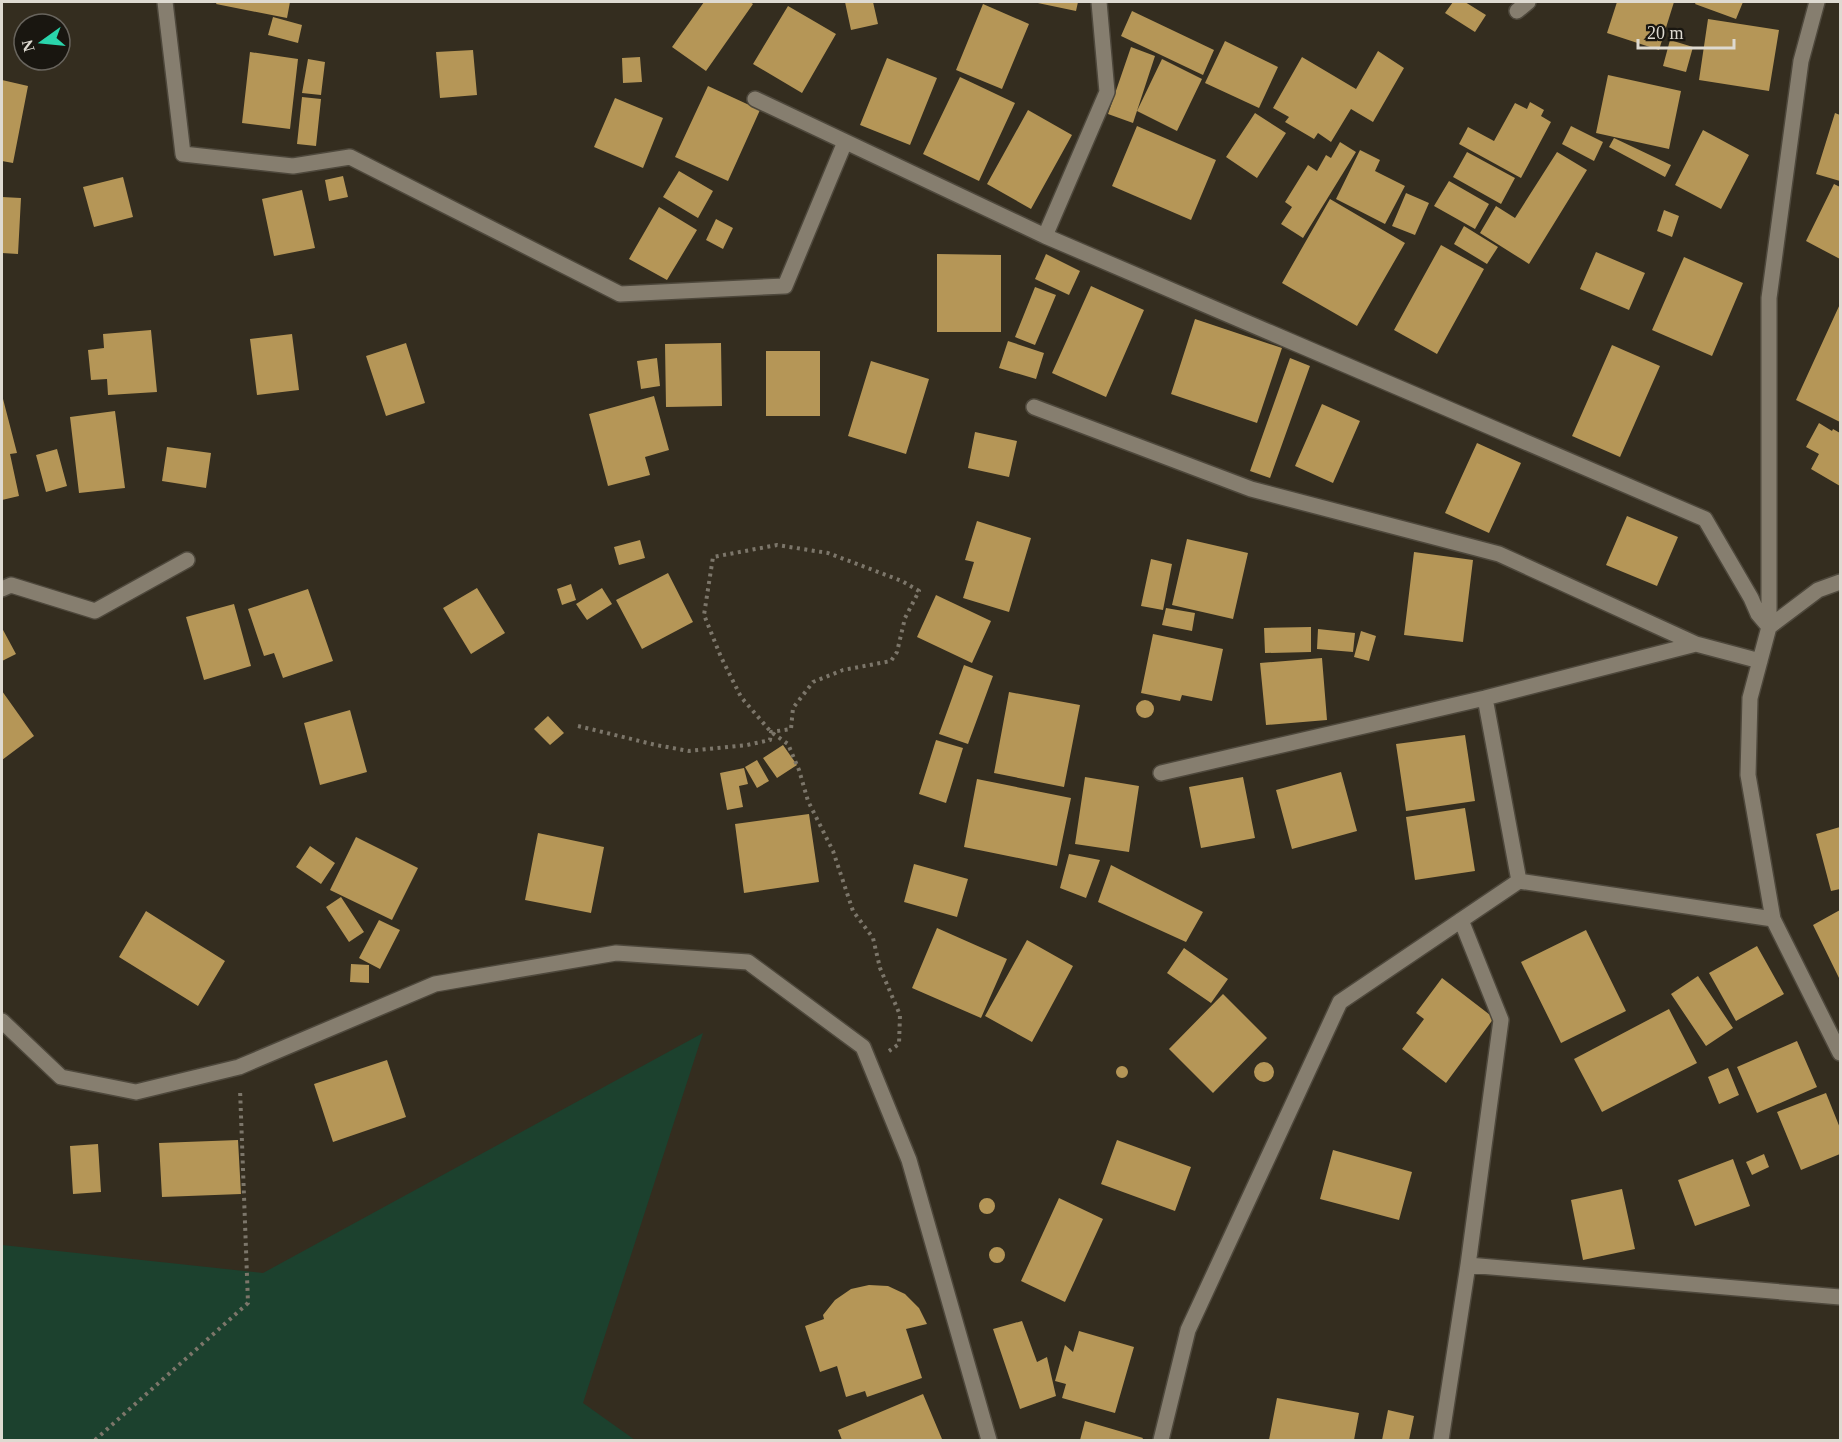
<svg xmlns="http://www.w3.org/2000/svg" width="1842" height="1442" viewBox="0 0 1842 1442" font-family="Georgia,serif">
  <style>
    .green { fill: #1c412e }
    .building { fill: #b59657 }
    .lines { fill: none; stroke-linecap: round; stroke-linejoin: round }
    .minor-casing { stroke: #4e483c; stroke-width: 18 }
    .path { stroke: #7c766a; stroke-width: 4; stroke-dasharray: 3 4.5; stroke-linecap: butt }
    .minor { stroke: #867e6f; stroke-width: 15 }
  </style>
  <rect width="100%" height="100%" fill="#342d1f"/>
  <path class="green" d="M703,1033L583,1403L635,1440H2V1245L263,1273Z"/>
  <path class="building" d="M217,2H290L287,18L216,4Z
    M704,2H750L753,4L706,71L672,47Z
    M845,2H873L878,24L851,30Z
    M1033,2H1078L1076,11Z
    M1453,2H1465L1486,15L1475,32L1445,13Z
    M1617,2H1674L1659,50L1607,33Z
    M1696,2H1743L1736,19L1695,4Z
    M983,4L1029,24L1002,89L956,70Z
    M788,6L836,34L802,93L753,64Z
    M1132,11L1214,50L1203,75L1121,36Z
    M273,17L302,25L298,43L268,35Z
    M1708,19L1779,30L1769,91L1699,80Z
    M1670,40L1693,47L1686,72L1663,66Z
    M1225,41L1278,67L1259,108L1205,83Z
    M1131,47L1155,56L1133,123L1108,114Z
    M473,50L477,95L440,98L436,52Z
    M1378,51L1404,68L1373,122L1351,109L1331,142L1318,133L1314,139L1285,122L1289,117L1273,108L1302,57L1356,89Z
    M250,52L298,59L290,129L242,123Z
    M640,57L642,82L623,83L622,58Z
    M887,58L937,78L910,145L860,125Z
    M308,59L325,62L321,95L302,93Z
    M1162,59L1202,79L1177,131L1137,111Z
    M1608,75L1681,91L1669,149L1596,133Z
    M960,77L1015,103L979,181L923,154Z
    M2,80L28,86L13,163L2,161Z
    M708,86L760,110L728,181L675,157Z
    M302,97L321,99L316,146L297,144Z
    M615,98L663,118L643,168L594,147Z
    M1530,102L1544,110L1541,116L1551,122L1521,178L1459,144L1468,127L1494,141L1515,103L1527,109Z
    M1028,110L1072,135L1031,209L987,184Z
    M1255,113L1286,133L1257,178L1226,157Z
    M1835,113L1840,115V181L1816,174Z
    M1137,126L1216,160L1191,220L1112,186Z
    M1571,126L1603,142L1594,161L1562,144Z
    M1703,130L1749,155L1721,209L1675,185Z
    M1614,138L1671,165L1665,177L1609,147Z
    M1340,142L1356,152L1303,238L1281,224L1292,207L1285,202L1308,165L1317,171L1326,155L1331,158Z
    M1360,150L1380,160L1375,171L1405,186L1385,224L1336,199Z
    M1467,152L1515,178L1501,204L1453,177Z
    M1557,152L1587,170L1529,264L1480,233L1496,206L1515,218Z
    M679,171L713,191L698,218L663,197Z
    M343,176L348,197L329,201L325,180Z
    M123,177L133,217L94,227L83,187Z
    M1449,181L1489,204L1475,229L1434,206Z
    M1834,184L1840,187V259L1806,241Z
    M302,190L315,248L274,256L262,199Z
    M1406,193L1429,203L1415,235L1392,226Z
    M2,197L21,198L18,254L2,253Z
    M1330,199L1405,243L1357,326L1282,283Z
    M659,207L697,230L667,280L629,259Z
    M1664,210L1679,216L1672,237L1657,231Z
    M716,219L733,228L723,249L706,240Z
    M1464,226L1498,247L1487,264L1454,244Z
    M1441,245L1484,269L1437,354L1394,330Z
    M1596,252L1645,273L1629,310L1580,289Z
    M937,254L1001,255V332H937Z
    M1046,254L1080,271L1069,295L1035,279Z
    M1684,257L1743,283L1712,356L1652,330Z
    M1091,286L1144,310L1106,397L1052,373Z
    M1035,287L1056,295L1035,345L1015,337Z
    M1840,304V422L1796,400Z
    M1195,319L1282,348L1257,423L1171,394Z
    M151,330L157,392L108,395L107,379L91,380L88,350L104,348L103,334Z
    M292,334L299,390L257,395L250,339Z
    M1008,341L1044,353L1036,379L999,368Z
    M406,343L425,403L386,416L366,356Z
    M721,343L722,406L666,407L665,344Z
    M1612,345L1660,366L1620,457L1572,436Z
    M766,351H820V416H766Z
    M657,358L660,386L641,389L637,361Z
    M1290,358L1310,366L1270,478L1250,471Z
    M871,361L929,379L906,454L848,436Z
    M2,395L17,453L10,454L19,496L2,500Z
    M654,396L669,450L645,457L650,475L608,486L589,414Z
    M1322,404L1360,421L1333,483L1295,466Z
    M115,411L125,488L79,493L70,417Z
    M1819,423L1832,431L1833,429L1840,433V486L1811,469L1819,454L1806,447Z
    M975,432L1017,441L1009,477L968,468Z
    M1477,443L1521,463L1489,533L1445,513Z
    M167,447L211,453L206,488L162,481Z
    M57,449L67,486L46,492L36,455Z
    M1627,516L1678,537L1657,586L1606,565Z
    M977,521L1031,538L1009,612L963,598L974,562L965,560Z
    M1187,539L1248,553L1233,619L1172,605Z
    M640,540L645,558L619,565L614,547Z
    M1414,552L1473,560L1463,642L1404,635Z
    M1151,559L1172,564L1163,610L1141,606Z
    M668,573L693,622L642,649L616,600Z
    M571,584L576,600L562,605L557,589Z
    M477,588L505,633L471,654L443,608Z
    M602,588L612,604L587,620L576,604Z
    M308,589L333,661L283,678L274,653L264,656L248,609Z
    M936,595L991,621L972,663L917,637Z
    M234,604L251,666L204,680L186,617Z
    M1166,608L1195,613L1192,631L1162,625Z
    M1311,627V652L1265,653L1264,628Z
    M2,628L16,654L2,661Z
    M1318,629L1355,633L1353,652L1317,649Z
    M1361,631L1376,636L1369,661L1354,657Z
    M1153,634L1223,649L1212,701L1182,695L1180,701L1141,693Z
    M1322,658L1327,720L1266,725L1260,663Z
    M964,665L993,676L968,744L939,734Z
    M2,691L34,736L2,760Z
    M1009,692L1080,705L1064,787L994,773Z
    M1136 709a9 9 0 1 1 18 0a9 9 0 1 1-18 0Z
    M350,710L367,772L320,785L304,723Z
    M548,716L564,733L550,745L534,729Z
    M1465,735L1475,801L1406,811L1396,744Z
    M936,740L963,748L946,803L919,794Z
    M783,745L797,765L777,778L763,758Z
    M757,760L769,781L757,788L745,767Z
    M744,768L748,784L739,786L743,807L727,810L720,773Z
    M1341,772L1357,831L1292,849L1276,790Z
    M1085,777L1139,786L1129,852L1075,844Z
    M1243,777L1255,838L1201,848L1189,787Z
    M977,779L1071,798L1057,866L964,847Z
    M1465,808L1475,871L1415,880L1406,817Z
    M809,814L819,882L744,893L735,824Z
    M1840,827V889L1831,891L1816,834Z
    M538,833L604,847L591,913L525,900Z
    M356,837L418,868L392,920L330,890Z
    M310,846L335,863L321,884L296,867Z
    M1069,854L1100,860L1086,898L1060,888Z
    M914,864L968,879L957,917L904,902Z
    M1111,865L1203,912L1186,942L1098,902Z
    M341,897L364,932L349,942L326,907Z
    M1840,910V980L1813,925Z
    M146,911L225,961L198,1006L119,957Z
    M379,920L400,930L380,969L359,958Z
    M937,928L1007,959L981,1018L912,988Z
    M1586,930L1626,1011L1561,1043L1521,962Z
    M1027,940L1073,966L1032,1042L985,1016Z
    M1757,946L1784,994L1736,1021L1709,973Z
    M1184,948L1228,979L1211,1003L1167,973Z
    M351,964L369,965V983L350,982Z
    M1698,976L1733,1028L1706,1046L1671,994Z
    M1442,978L1494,1018L1446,1083L1402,1049L1424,1019L1416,1013Z
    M1223,994L1267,1038L1213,1093L1169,1049Z
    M1669,1009L1697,1063L1602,1112L1574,1059Z
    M1797,1041L1817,1087L1757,1113L1737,1067Z
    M387,1060L406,1117L333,1142L314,1084Z
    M1254 1072a10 10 0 1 1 20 0a10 10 0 1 1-20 0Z
    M1116 1072a6 6 0 1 1 12 0a6 6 0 1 1-12 0Z
    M1728,1068L1739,1095L1719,1104L1708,1077Z
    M1826,1093L1840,1128V1154L1801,1170L1777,1112Z
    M238,1140L241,1194L162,1197L159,1143Z
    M1117,1140L1191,1167L1175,1211L1101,1184Z
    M98,1144L101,1192L73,1194L70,1146Z
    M1333,1150L1412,1172L1399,1220L1320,1199Z
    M1764,1154L1769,1167L1752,1175L1746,1162Z
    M1733,1159L1750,1206L1695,1226L1678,1180Z
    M1622,1189L1635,1249L1583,1260L1571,1200Z
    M979 1206a8 8 0 1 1 16 0a8 8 0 1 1-16 0Z
    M1059,1198L1103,1219L1065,1302L1021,1281Z
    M989 1255a8 8 0 1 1 16 0a8 8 0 1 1-16 0Z
    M869,1285L888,1286L905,1294L919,1308L927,1324L906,1329L922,1378L867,1397L865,1391L846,1397L837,1366L820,1372L805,1326L824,1319L823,1315L835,1300L851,1289Z
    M1022,1321L1037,1362L1047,1357L1056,1396L1020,1409L993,1329Z
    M1079,1331L1134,1347L1115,1413L1062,1398L1066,1384L1055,1381L1065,1345L1073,1352Z
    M923,1394L942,1439L842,1440L838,1430Z
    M1277,1398L1359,1413L1354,1440H1269Z
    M1388,1410L1414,1416L1409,1440H1382Z
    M1085,1421L1143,1438L1142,1440H1080Z"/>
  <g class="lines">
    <defs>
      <path id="minor" d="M165,2L183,154L293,166L350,157L620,294L785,286L845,142
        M1517,11L1528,2
        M755,99L1045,236L1705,519L1751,598L1758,614L1769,627
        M1045,236L1107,92L1099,2
        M1034,407L1251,489L1499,554L1696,644L1760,661
        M1840,582L1818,590L1769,627L1750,698L1748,775L1773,919L1840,1053
        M2,589L11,585L95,611L187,560
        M1769,627V298L1801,61L1817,2
        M1485,698L1519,881
        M1161,773L1485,698L1696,644
        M1461,920L1501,1020L1468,1265
        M2,1021L61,1077L136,1092L239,1067L435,984L616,953L748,962L863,1047L909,1160L989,1440
        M1161,1440L1188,1330L1340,1002L1519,881L1773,919
        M1441,1440L1468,1265L1840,1297"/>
    </defs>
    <use href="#minor" class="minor-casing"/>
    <path class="path" d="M578,726L656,745L689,751L747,745L770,740L771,732L791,729L793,708L813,682L843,670L891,661L897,652L905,618L919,591L902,581L828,553L777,545L713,557L704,615L721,657L741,697L771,732L788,744L799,770L808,801L833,851L853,911L873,938L880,968L900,1015L899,1044L889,1051
      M95,1440L248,1303L240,1089"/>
    <use href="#minor" class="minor"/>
  </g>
  <rect width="1842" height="1442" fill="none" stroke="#dedad1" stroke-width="6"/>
  <g transform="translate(42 42) rotate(255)"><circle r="28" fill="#191610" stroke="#68645d" stroke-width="1.5"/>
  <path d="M0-4.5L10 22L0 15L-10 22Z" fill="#2ad5ac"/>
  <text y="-9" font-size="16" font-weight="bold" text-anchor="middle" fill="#dedad1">N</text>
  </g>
  <path d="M1638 39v9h96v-9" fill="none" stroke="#dedad1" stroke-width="3"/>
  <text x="1647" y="39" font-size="18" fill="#dedad1" stroke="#191610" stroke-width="4.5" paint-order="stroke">20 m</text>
</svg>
